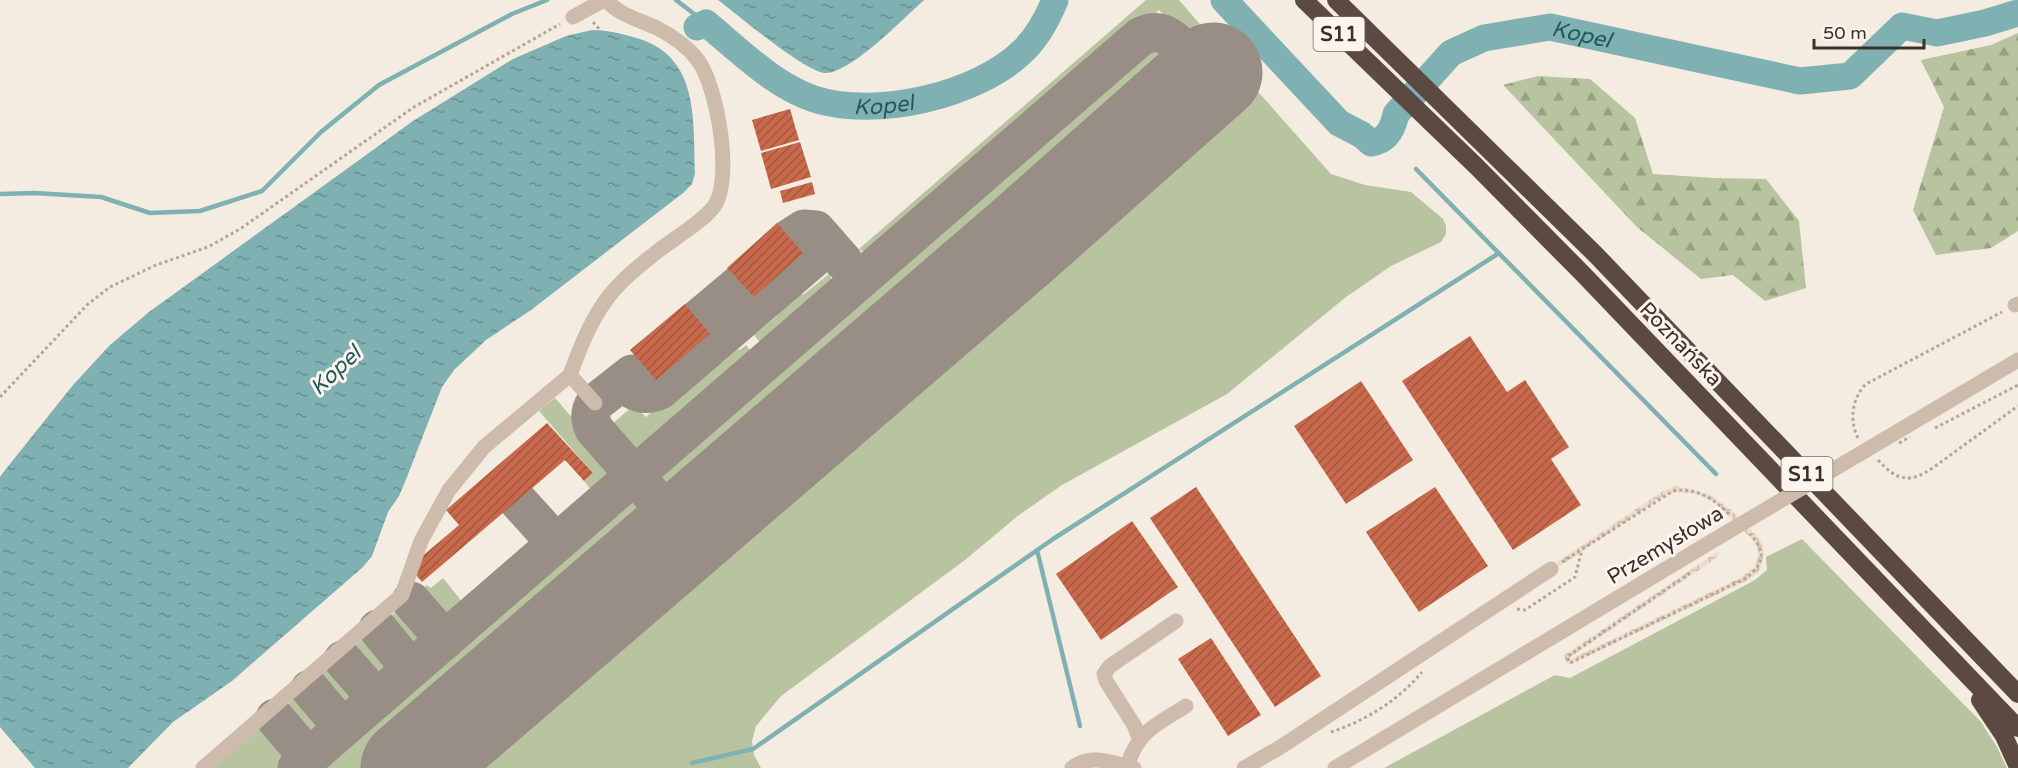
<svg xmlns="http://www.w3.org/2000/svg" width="2018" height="768" viewBox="0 0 2018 768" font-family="'Varela Round',sans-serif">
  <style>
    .grass { fill: #b8c4a0 }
    .forest { fill: url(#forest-firs) }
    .plaza { fill: url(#plaza-grid) }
    .water { fill: url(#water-ripples) }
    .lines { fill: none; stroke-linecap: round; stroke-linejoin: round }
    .stream { stroke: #7fb0b2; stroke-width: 4.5 }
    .river { stroke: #7fb0b2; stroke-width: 27 }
    .taxiway { stroke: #988e86; stroke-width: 39 }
    .runway { stroke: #988e86; stroke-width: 99 }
    .building { fill: url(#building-hatch) }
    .path { stroke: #b9a596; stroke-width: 3; stroke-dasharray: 3 3; stroke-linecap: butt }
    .minor { stroke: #cdbbac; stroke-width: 15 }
    .highway { stroke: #5c4a42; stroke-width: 18 }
    .path-bridge { stroke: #b9a596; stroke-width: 3; stroke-dasharray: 3 3; stroke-linecap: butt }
    .minor-bridge { stroke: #cdbbac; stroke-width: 15 }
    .labels { text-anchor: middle; stroke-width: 6; stroke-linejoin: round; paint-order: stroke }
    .shield { fill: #fbf5ee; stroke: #756b66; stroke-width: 1.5 }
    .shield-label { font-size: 20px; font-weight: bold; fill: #3b302b }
    .street-label { font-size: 21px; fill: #3b302b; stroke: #fbf5ee }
    .water-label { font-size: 22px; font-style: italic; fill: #1f5a5e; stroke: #fbf5ee }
  </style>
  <defs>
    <pattern id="forest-firs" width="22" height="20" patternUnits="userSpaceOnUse" patternTransform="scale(1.5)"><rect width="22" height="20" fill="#b8c4a0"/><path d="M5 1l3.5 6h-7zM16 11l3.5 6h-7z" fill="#97a083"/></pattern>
    <pattern id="plaza-grid" width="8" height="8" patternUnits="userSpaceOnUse" patternTransform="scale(1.5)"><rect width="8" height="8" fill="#ecdcc8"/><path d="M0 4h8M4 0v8" fill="none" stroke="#cbbdac"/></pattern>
    <pattern id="water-ripples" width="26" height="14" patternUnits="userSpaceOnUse" patternTransform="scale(1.5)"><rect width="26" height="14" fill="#7fb0b2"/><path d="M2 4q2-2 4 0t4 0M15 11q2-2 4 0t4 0" fill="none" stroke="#699091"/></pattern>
    <pattern id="building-hatch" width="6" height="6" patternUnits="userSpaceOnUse" patternTransform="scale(1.5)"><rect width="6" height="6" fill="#c8694b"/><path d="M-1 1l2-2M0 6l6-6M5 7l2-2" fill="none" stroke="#a4573f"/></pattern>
  </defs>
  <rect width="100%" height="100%" fill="#f4ebe1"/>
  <path class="grass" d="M1146,0H1179L1218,45L1194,49L1159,10L873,258L859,249Z
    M1150,44L1168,46L1180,61V76L685,505L671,504L651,481L652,472L1144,45Z
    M1245,77L1331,174L1365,185L1411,192L1443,219L1446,226V234L1441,242L1391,266L1346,297L1227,394L1062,485L1019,515L965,560L781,696L756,726L752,741L754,755L761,768H444Z
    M824,264L827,269L800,292L803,295L829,274L837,289L770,346L762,345L754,335L777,316L771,308Z
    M746,345L752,352V361L640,459L631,458L610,434L611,425L634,405L646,417L715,356L722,363L738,349L740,350Z
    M555,398L609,460L605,463L609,465L612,463L618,469L617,478L602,491H592L584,481L593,473L539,411Z
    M628,492L638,493L658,516L657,529L382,768H310Z
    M1802,539L1981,722L1997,747L2007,768H1384L1555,675L1570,678L1755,580L1767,570L1766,557Z
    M443,578L467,608L448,626L442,625L416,594L427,585L431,588Z
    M405,604L431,635V640L414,655H408L381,624Z
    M370,633L397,664V670L380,684H375L347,653Z
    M336,662L363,694V699L347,714H340L313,682Z
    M302,692L329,723V729L312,743L306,744L279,712Z
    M268,721L295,753L294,759L284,768H214Z"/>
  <path class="forest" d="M2018,33V231L1991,248L1936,255L1913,210L1944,107L1921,60L1991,45Z
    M1538,76L1590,79L1635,118L1653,174L1714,178L1766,179L1799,221L1806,288L1765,301L1733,275L1701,279L1637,227L1503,85Z"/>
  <path class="plaza" d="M1676,486L1708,494L1730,509L1756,535L1762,544L1764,554L1761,567L1757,574L1746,581L1568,665L1563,656L1717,552L1719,555L1708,564L1570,657L1571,659L1738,579L1754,568L1759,555L1757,546L1751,538L1712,500L1696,494L1674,492L1662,497L1553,571L1550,567L1663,491Z"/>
  <path class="water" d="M718,0H924C904,18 850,74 825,73C805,72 738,15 718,0Z
    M592,30C606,30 619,33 633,37C700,54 693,119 695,174L692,184L683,193L531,310L486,340L454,370L442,387L405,482L399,496L388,512L372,556L363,567L232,681L173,722L128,768H35L0,727V477L2,474L73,385L110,345L149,312L413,121L513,59L566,36Z"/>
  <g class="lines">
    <path class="stream" d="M676,0L706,23
      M1416,169L1716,474
      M0,194L34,193L101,197L150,213L200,211L262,191L321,132L379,85L512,14L547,0
      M1037,550L1080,726
      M692,763L753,749L1053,539L1499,253"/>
    <g class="river">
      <path id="s1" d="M1224,0L1339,123L1362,135L1371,143C1387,141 1393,128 1396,114L1451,53L1484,38L1550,27L1800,81L1850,76L1902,26L1937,33L1985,23L2018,13"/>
      <path id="s2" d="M697,27L706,23C740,51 773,85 814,99C875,119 978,96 1024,50C1037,37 1048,17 1055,0"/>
    </g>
    <path class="taxiway" d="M790,238L804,229L816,230L844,262
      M698,319L741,283
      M632,374L595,403C589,412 590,420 594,429L684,532
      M623,382C634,393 645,397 660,390L829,245
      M518,501L556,543
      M411,601L445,640
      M378,629L411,669
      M343,660L377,699
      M310,689L343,728
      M275,718L309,758
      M297,768L1140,37C1159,26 1172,37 1185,51C1191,59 1198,65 1198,76C1197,83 1193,88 1189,93"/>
    <path class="runway" d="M410,768L1020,243L1213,72"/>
  </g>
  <path class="building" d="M790,109L799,140L761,151L752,120Z
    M800,142L811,177L771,189L761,153Z
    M812,182L815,194L783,203L780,191Z
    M777,223L803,253L754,297L727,268Z
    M685,304L710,334L656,380L630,350Z
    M1470,336L1507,392L1525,380L1569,447L1551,459L1581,505L1513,550L1402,381Z
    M1361,381L1413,460L1346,504L1294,426Z
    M547,423L593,473L584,481L565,460L422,582L416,575L419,559L459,525L446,510Z
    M1196,487L1321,676L1275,707L1150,518Z
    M1435,487L1488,566L1419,612L1366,532Z
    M1132,521L1178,587L1101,640L1056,574Z
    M1211,638L1261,715L1228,736L1178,659Z"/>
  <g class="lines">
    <path class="path" d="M593,22L600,30
      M0,397L88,304L110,287L156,265L208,247L240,229L414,107L560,24
      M1935,428L2018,385
      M1858,438C1849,420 1852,398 1866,384L2002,312
      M1878,460C1897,481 1910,484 1934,467L2018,406
      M1562,562L1673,491C1697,487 1714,499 1730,515
      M1690,573L1567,657L1570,663L1744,579C1764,566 1767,552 1750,534
      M1517,609L1525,610L1575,577L1582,550
      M1331,732C1365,721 1399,700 1422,672"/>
    <path class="minor" d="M573,17L604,0
      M2015,305L2018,304
      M595,403L570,375C581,345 593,314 614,290C628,274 645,261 662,248C678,236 705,220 715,205C733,177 717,84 697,59C687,46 672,36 657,28C640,20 619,15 606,0
      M1885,439L2018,360
      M1139,738L1134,725L1106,681L1104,674L1110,666L1176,621
      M1127,766C1139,730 1156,725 1186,706
      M203,768L402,595L421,541L449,490L484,447L570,375
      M1072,768C1090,753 1113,763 1134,768
      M1244,768L1279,748L1551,569
      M1335,768L1709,543"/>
    <path class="highway" d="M1304,0L1476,166L1583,274L2018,728
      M1336,0L1596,255L2018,694
      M1980,700L2004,736L2018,767"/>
    <path class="path-bridge" d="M1899,443L1910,437"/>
    <path class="minor-bridge" d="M1709,543L1885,439"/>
  </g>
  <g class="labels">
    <g class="shield">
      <rect x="1313.5" y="17" width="51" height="34" rx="4.5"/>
      <rect x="1781.5" y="457" width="51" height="34" rx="4.5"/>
    </g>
    <g class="shield-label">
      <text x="1339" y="41">S11</text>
      <text x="1807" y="481">S11</text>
    </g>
    <g class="street-label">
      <text transform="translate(1681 344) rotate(46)" y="7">Poznańska</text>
      <text transform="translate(1665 545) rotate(-31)" y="7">Przemysłowa</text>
    </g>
    <g class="water-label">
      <text dy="8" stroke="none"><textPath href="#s1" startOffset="465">Kopel</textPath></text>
      <text dy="8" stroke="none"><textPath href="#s2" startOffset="213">Kopel</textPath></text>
      <text transform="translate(335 370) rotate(-43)" y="8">Kopel</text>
    </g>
  </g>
  <path d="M1814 39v9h110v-9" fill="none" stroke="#3b302b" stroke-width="3"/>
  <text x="1823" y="39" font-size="18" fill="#3b302b" stroke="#fbf5ee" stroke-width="4.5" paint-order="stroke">50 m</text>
</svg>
